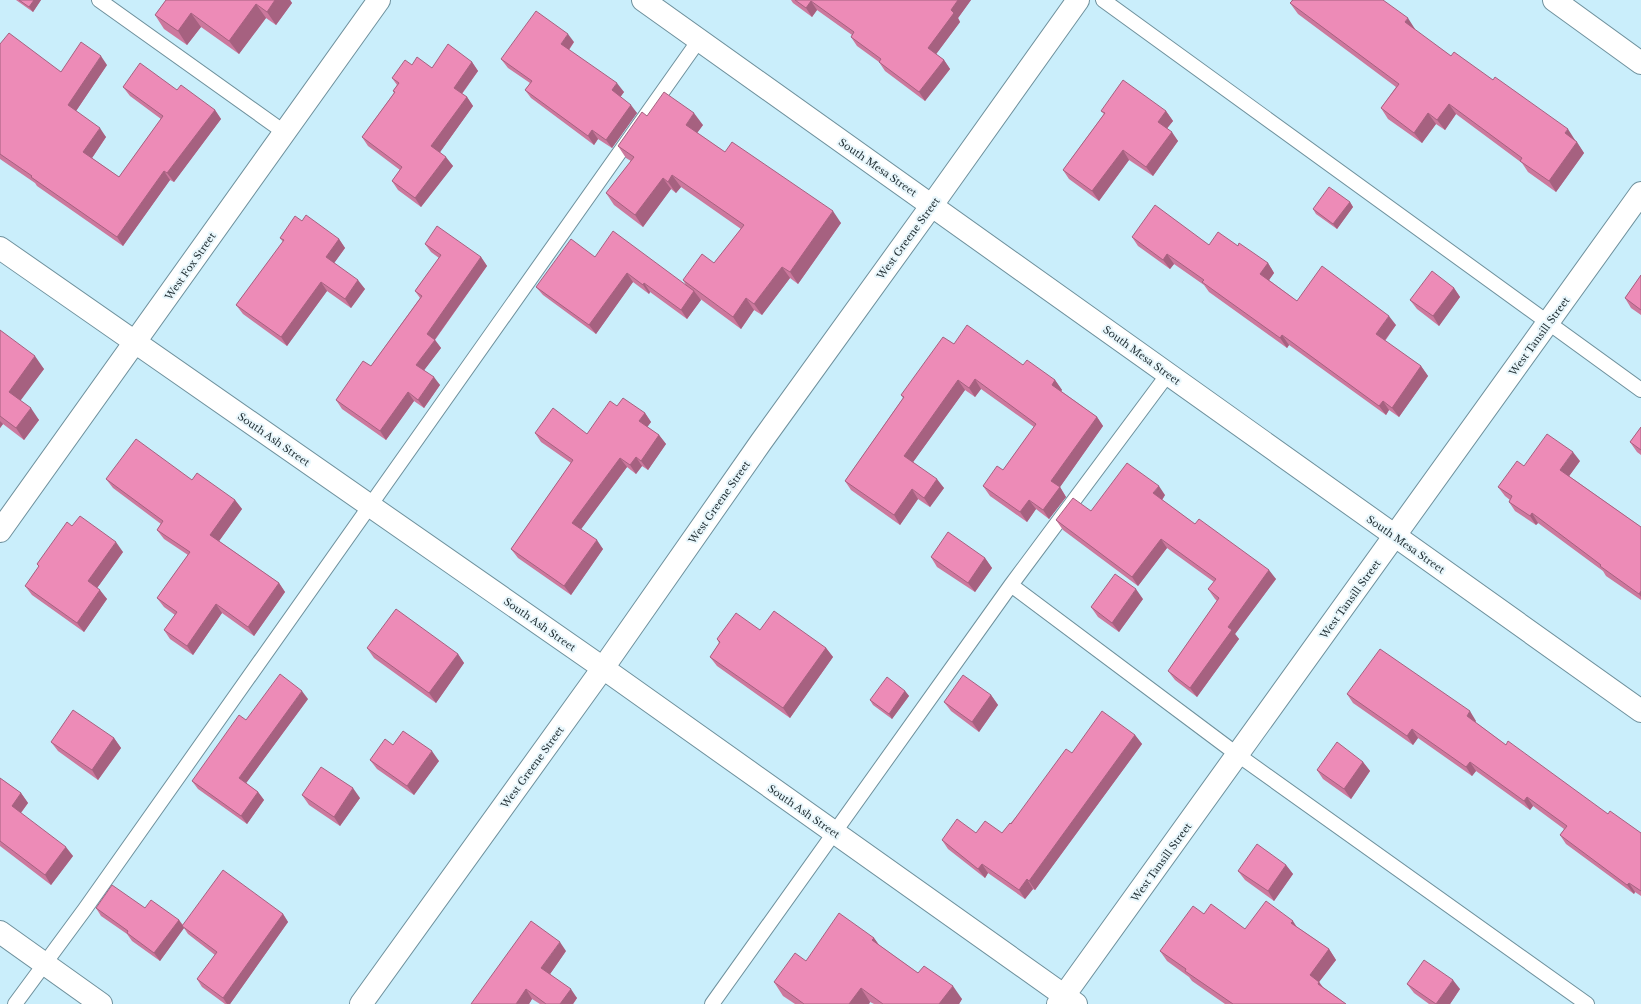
<svg xmlns="http://www.w3.org/2000/svg" width="1641" height="1004" viewBox="0 0 1641 1004" font-family="'Libre Baskerville',serif">
  <style>
    .lines { fill: none; stroke-linecap: round; stroke-linejoin: round }
    .service-casing { stroke: #6f919d; stroke-width: 16 }
    .minor-casing { stroke: #6f919d; stroke-width: 24 }
    .tertiary-casing { stroke: #6f919d; stroke-width: 24 }
    .service { stroke: #fff; stroke-width: 14 }
    .minor { stroke: #fff; stroke-width: 22 }
    .tertiary { stroke: #fff; stroke-width: 22 }
    .wall { fill: #cc789d }
    .shaded-wall { fill: #a66180 }
    .building { fill: #ed8bb7; stroke: #a66180 }
    .labels { text-anchor: middle; stroke-width: 4; stroke-linejoin: round; paint-order: stroke }
    .street-label { font-size: 10px; fill: #1f2d32; stroke: #e9f7fc }
  </style>
  <rect width="100%" height="100%" fill="#caeefb"/>
  <g class="lines">
    <defs>
      <path id="service" d="M99,0L284,132
        M1103,0L1641,390
        M1011,585L1238,755L1587,1004
        M15,1004L85,909L699,40
        M712,1004L1011,585L1168,374"/>
      <path id="minor" d="M1554,0L1641,63
        M0,248L603,668L1076,1004
        M0,531L379,0
        M0,932L101,1004
        M361,1004L603,668L761,442L932,205
        M1058,1004L1641,193"/>
      <path id="tertiary" d="M643,0L1641,711
        M932,205L1078,0"/>
    </defs>
    <use href="#service" class="service-casing"/>
    <use href="#minor" class="minor-casing"/>
    <use href="#tertiary" class="tertiary-casing"/>
    <use href="#service" class="service"/>
    <use href="#minor" class="minor"/>
    <use href="#tertiary" class="tertiary"/>
  </g>
  <path class="wall" d="M16,0H41L33,12Z
    M166,0H290L292,3L276,25L266,18L239,54L201,27L187,45L164,29L155,15Z
    M791,0H971L958,18L960,22L936,54L944,60L950,69L925,101L885,71L879,62L857,46L851,37L852,35L817,10L812,17L793,3Z
    M1291,0H1383L1415,29L1414,30L1451,56L1575,140L1584,153L1556,192L1528,172L1522,163L1456,114L1445,130L1436,124L1422,143L1388,119L1381,108L1396,87L1298,14L1290,3L1292,1Z
    M574,42L569,50L624,92L620,97L637,113L612,148L598,139L594,145L531,98L525,90L530,83L508,68L501,59Z
    M0,44L61,72L107,65L76,111L106,137L92,158L119,177L161,119L130,96L123,87L177,90L215,110L221,119L174,182L170,180L123,246L37,186L35,183L0,159Z
    M472,62L478,71L462,94L467,97L473,106L440,152L453,166L421,207L398,190L392,181L400,170L368,146L362,137L394,93L393,91L397,85L392,78L432,68Z
    M1101,111H1166L1173,121L1167,128L1178,141L1153,176L1129,160L1099,201L1069,179L1063,170L1104,114Z
    M647,116L703,125L697,133L725,152L841,223L798,284L790,278L762,315L754,310L741,329L699,298L701,300L687,319L650,292L649,294L633,282L596,334L543,295L536,287L595,257L686,285L683,280L714,263L741,229L681,187L676,193L671,189L643,227L614,205L606,193L631,161L626,158L618,146Z
    M1350,202L1353,207L1337,229L1316,214L1313,209Z
    M302,221L339,239L345,248L334,263L365,289L351,308L327,291L287,346L243,314L236,305L283,242L280,238Z
    M1132,237L1209,245L1238,246L1268,263L1274,273L1269,280L1297,301L1396,325L1385,341L1421,366L1428,376L1399,417L1389,410L1386,415L1289,345L1287,348L1209,292L1204,285L1174,264L1170,269L1138,246Z
    M425,244L481,257L487,266L435,340L441,348L424,370L440,385L424,408L414,401L386,440L342,409L336,400L371,366L420,298L415,291L439,258L431,252Z
    M1641,275V315L1631,308L1625,298Z
    M1454,288L1460,297L1439,326L1417,309L1410,300Z
    M0,330L44,369L20,400L39,420L24,440L3,424L0,428Z
    M954,344L1023,365L1055,380L1062,390L1061,391L1097,417L1103,426L1060,487L1066,497L1049,519L1036,509L1027,522L990,496L983,486L1003,470L1034,427L981,389L975,397L965,390L913,462L944,488L930,507L918,499L900,525L851,490L845,481L903,398L901,395Z
    M617,406L645,413L651,422L647,427L659,435L666,444L648,470L642,466L636,474L627,467L581,529L603,549L571,595L518,558L511,549L571,463L541,442L535,433L587,434Z
    M1641,427V455L1637,452L1630,442Z
    M1580,461L1569,476L1641,527V600L1606,576L1603,571L1538,523L1536,525L1515,511L1509,502L1510,500L1505,496L1498,487Z
    M106,479L192,480L235,500L242,509L219,541L279,583L285,592L254,636L222,613L193,655L170,639L164,630L175,615L164,607L157,598L188,555L164,539L157,530L161,524L113,488Z
    M1165,495L1162,500L1195,524L1276,579L1235,634L1239,639L1197,697L1175,680L1168,671L1217,601L1215,599L1208,589L1214,582L1167,548L1138,586L1063,530L1056,520L1091,511Z
    M72,526L123,552L97,588L107,599L84,632L32,595L25,586L39,567L37,564Z
    M931,557L985,558L992,568L975,592L937,567Z
    M1143,599L1119,632L1098,617L1091,607Z
    M760,630L826,648L833,657L790,718L717,666L710,657L719,643L717,639Z
    M367,648L458,654L464,663L436,703L374,658Z
    M905,691L909,696L892,719L873,705L870,700Z
    M1347,694L1476,721L1475,722L1506,745L1608,814L1641,833V896L1635,892L1634,894L1566,844L1560,835L1564,829L1533,806L1530,810L1476,771L1472,776L1418,738L1413,745L1353,703Z
    M991,695L998,705L979,732L951,711L944,702Z
    M308,699L246,783L258,792L264,800L247,824L198,789L192,781L246,720Z
    M1135,735L1142,744L1035,890L1033,889L1025,899L988,873L985,878L948,849L942,840L1002,833L1072,753Z
    M114,738L121,748L98,780L58,751L51,742Z
    M393,745L439,761L414,795L377,769L370,760Z
    M1363,762L1370,771L1351,799L1323,779L1317,770Z
    M0,778L21,793L28,803L21,813L73,856L51,885L0,846Z
    M302,795L360,798L340,826L309,805Z
    M1286,865L1293,874L1274,901L1245,880L1238,871Z
    M96,908H145L179,920L183,925L283,914L288,922L230,1004H225L202,987L197,979L215,955L188,934L184,928L160,961L132,941L127,934L101,916Z
    M1297,927L1329,949L1336,960L1319,982L1323,987L1346,1004H1225L1192,981L1189,977L1167,961L1160,951L1245,929Z
    M874,938L879,945L918,973L962,999L959,1004H874L870,1002L869,1004H795L783,996L774,982L806,961Z
    M566,951L550,974L577,998L573,1004H540L532,999L529,1004H471Z
    M1407,984L1460,989L1450,1004H1429L1414,993Z"/>
  <path class="shaded-wall" d="M34,0H41L33,12L29,7Z
    M275,0H290L292,3L276,25L267,12Z
    M958,0H971L958,18L960,22L934,57L928,48L951,10Z
    M811,1L817,10L812,17L806,8Z
    M256,4L266,18L239,54L229,41Z
    M191,13L201,27L187,45L178,31Z
    M1408,18L1415,29L1412,33L1405,22Z
    M568,34L574,42L567,52L561,44Z
    M101,56L107,65L74,114L68,105Z
    M944,60L950,69L925,101L919,92Z
    M472,62L478,71L460,96L454,88Z
    M617,83L624,92L619,99L612,90Z
    M467,97L473,106L438,155L431,146Z
    M1449,104L1456,114L1445,130L1437,120Z
    M631,105L637,113L612,148L606,140Z
    M215,110L221,119L174,182L167,173Z
    M1166,111L1173,121L1165,131L1158,122Z
    M694,113L703,125L694,137L686,125Z
    M1428,113L1436,124L1422,143L1414,133Z
    M100,128L106,137L90,161L83,152Z
    M1568,129L1575,140L1573,144L1565,133Z
    M592,130L598,139L594,145L588,136Z
    M1172,132L1178,141L1153,176L1146,167Z
    M1577,142L1584,153L1556,192L1549,181Z
    M1123,150L1129,160L1099,201L1092,191Z
    M446,157L453,166L421,207L415,198Z
    M164,171L170,180L123,246L117,237Z
    M672,175L681,187L676,193L668,182Z
    M663,178L671,189L643,227L635,215Z
    M1350,202L1353,207L1337,229L1333,224Z
    M833,211L841,223L798,284L790,272Z
    M339,239L345,248L332,266L326,257Z
    M1167,254L1174,264L1170,269L1163,260Z
    M481,257L487,266L433,342L427,334Z
    M1268,263L1274,273L1267,283L1260,274Z
    M782,267L790,278L762,315L754,304Z
    M627,273L633,282L596,334L589,325Z
    M358,280L365,289L351,308L345,299Z
    M321,282L327,291L287,346L281,337Z
    M644,283L650,292L649,294L643,285Z
    M1454,288L1460,297L1439,326L1433,316Z
    M694,291L701,300L687,319L681,310Z
    M746,298L754,310L741,329L733,317Z
    M1389,316L1396,325L1382,344L1376,334Z
    M1282,335L1289,345L1287,348L1280,338Z
    M435,340L441,348L422,373L416,365Z
    M35,356L44,369L18,404L9,392Z
    M1421,366L1428,376L1399,417L1392,408Z
    M434,377L440,385L424,408L418,400Z
    M975,379L981,389L975,397L969,388Z
    M958,380L965,390L911,465L904,456Z
    M1055,380L1062,390L1059,394L1052,385Z
    M408,392L414,401L386,440L380,431Z
    M1383,401L1389,410L1386,415L1379,406Z
    M31,408L39,420L24,440L16,428Z
    M645,413L651,422L645,430L639,421Z
    M1097,417L1103,426L1060,487L1066,497L1049,519L1043,510L1051,481Z
    M0,421L3,424L0,428Z
    M659,435L666,444L648,470L641,461Z
    M1573,452L1580,461L1567,479L1560,470Z
    M636,457L642,466L636,474L630,465Z
    M620,458L627,467L579,532L572,523Z
    M937,479L944,488L930,507L924,498Z
    M1159,486L1165,495L1160,503L1153,493Z
    M912,489L918,499L900,525L894,515Z
    M235,500L242,509L217,544L210,535Z
    M1029,500L1036,509L1027,522L1020,512Z
    M1532,513L1538,523L1536,525L1530,516Z
    M1161,539L1167,548L1138,586L1132,577Z
    M597,540L603,549L571,595L564,586Z
    M116,542L123,552L95,591L88,581Z
    M985,558L992,568L975,592L968,583Z
    M1269,570L1276,579L1235,634L1239,639L1197,697L1190,688L1228,627Z
    M279,583L285,592L254,636L248,627Z
    M1136,589L1143,599L1119,632L1112,623Z
    M100,590L107,599L84,632L77,623Z
    M1641,591V597L1639,594Z
    M216,604L222,613L193,655L187,646Z
    M826,648L833,657L790,718L783,708Z
    M458,654L464,663L436,703L429,693Z
    M302,691L308,699L244,786L239,778Z
    M905,691L909,696L892,719L889,714Z
    M991,695L998,705L979,732L972,722Z
    M1470,711L1476,721L1473,725L1467,716Z
    M1412,729L1418,738L1413,745L1407,736Z
    M1135,735L1142,744L1035,890L1029,881Z
    M114,738L121,748L98,780L92,770Z
    M432,751L439,761L414,795L407,786Z
    M1363,762L1370,771L1351,799L1344,789Z
    M1470,762L1476,771L1472,776L1466,767Z
    M353,788L360,798L340,826L334,817Z
    M258,792L264,800L247,824L241,816Z
    M21,793L28,803L19,815L12,806Z
    M1527,797L1533,806L1530,810L1524,801Z
    M66,847L73,856L51,885L45,875Z
    M982,864L988,873L985,878L978,869Z
    M1286,865L1293,874L1274,901L1268,891Z
    M1027,879L1033,889L1025,899L1019,890Z
    M1629,883L1635,892L1634,894L1627,885Z
    M283,914L288,922L230,1004H227L223,998Z
    M179,920L184,928L182,926L184,928L160,961L154,953Z
    M1293,921L1300,932L1291,923Z
    M874,938L884,952L872,940Z
    M560,942L566,951L548,977L541,968Z
    M1329,949L1336,960L1319,982L1326,992L1310,975Z
    M1453,980L1460,989L1450,1004H1436Z
    M953,986L962,999L959,1004H939Z
    M861,988L870,1002L869,1004H849Z
    M526,989L532,999L529,1004H516Z
    M571,989L577,998L573,1004H560Z"/>
  <path class="building" d="M19,0H34L29,7Z
    M166,0H275L267,12L256,4L229,41L191,13L178,31L155,15Z
    M795,0H958L951,10L954,13L928,48L944,60L919,92L879,62L881,59L851,37L854,32L811,1L806,8Z
    M1293,0H1383L1408,18L1405,22L1451,56L1454,52L1493,80L1495,77L1568,129L1565,133L1577,142L1549,181L1520,161L1522,158L1449,104L1437,120L1428,113L1414,133L1381,108L1399,84L1290,3Z
    M536,11L568,34L561,44L617,83L612,90L631,105L606,140L592,130L588,136L525,90L532,81L501,59Z
    M9,33L61,72L81,42L101,56L68,105L100,128L83,152L119,177L163,116L123,87L140,63L177,90L181,85L215,110L167,173L164,171L117,237L31,177L32,176L0,154V44Z
    M448,44L472,62L454,88L467,97L431,146L446,157L415,198L392,181L402,167L362,137L395,92L393,91L399,83L392,78L405,60L412,65L417,57L432,68Z
    M1123,80L1166,111L1158,122L1172,132L1146,167L1123,150L1092,191L1063,170L1105,113L1101,111Z
    M664,92L694,113L686,125L725,152L732,142L833,211L790,272L782,267L754,304L746,298L733,317L683,280L702,254L714,263L744,225L672,175L668,182L663,178L635,215L606,193L634,157L618,146L642,112L647,116Z
    M1329,187L1350,202L1333,224L1313,209Z
    M1155,205L1209,245L1218,232L1238,246L1239,243L1268,263L1260,274L1297,301L1322,266L1389,316L1376,334L1421,366L1392,408L1383,401L1379,406L1282,335L1280,338L1202,282L1204,280L1167,254L1163,260L1132,237Z
    M306,215L339,239L326,257L358,280L345,299L321,282L281,337L236,305L284,240L280,238L295,216L302,221Z
    M437,226L481,257L427,334L435,340L416,365L434,377L418,400L408,392L380,431L336,400L363,361L371,366L422,296L415,291L441,255L425,244Z
    M613,231L694,291L681,310L644,283L643,285L627,273L589,325L536,287L571,239L595,257Z
    M1432,271L1454,288L1433,316L1410,300Z
    M1641,275V310L1625,298Z
    M967,325L1023,365L1027,360L1055,380L1052,385L1097,417L1051,481L1060,487L1043,510L1029,500L1020,512L983,486L997,466L1003,470L1036,424L975,379L969,388L958,380L904,456L937,479L924,498L912,489L894,515L845,481L904,397L901,395L943,337L954,344Z
    M0,330L35,356L9,392L31,408L16,428L0,416Z
    M623,398L645,413L639,421L659,435L641,461L636,457L630,465L620,458L572,523L597,540L564,586L511,549L573,460L535,433L553,408L587,434L610,401L617,406Z
    M1641,427V450L1630,442Z
    M1547,434L1573,452L1560,470L1641,527V591L1639,594L1600,566L1601,565L1532,513L1530,516L1509,502L1512,496L1498,487L1517,461L1524,466Z
    M136,439L192,480L197,473L235,500L210,535L279,583L248,627L216,604L187,646L164,630L177,612L157,598L190,552L157,530L163,521L106,479Z
    M1127,463L1159,486L1153,493L1195,524L1199,519L1269,570L1228,627L1232,630L1190,688L1168,671L1219,598L1208,589L1216,579L1161,539L1132,577L1056,520L1073,498L1091,511Z
    M80,516L116,542L88,581L100,590L77,623L25,586L39,566L37,564L67,522L72,526Z
    M948,532L985,558L968,583L931,557Z
    M1115,574L1136,589L1112,623L1091,607Z
    M396,609L458,654L429,693L367,648Z
    M774,611L826,648L783,708L710,657L720,642L717,639L736,613L760,630Z
    M1380,649L1470,711L1467,716L1506,745L1508,741L1608,814L1610,811L1641,833V891L1629,883L1627,885L1560,835L1567,826L1527,797L1524,801L1470,762L1466,767L1412,729L1407,736L1347,694Z
    M280,674L302,691L239,778L258,792L241,816L192,781L239,715L246,720Z
    M963,675L991,695L972,722L944,702Z
    M887,677L905,691L889,714L870,700Z
    M73,710L114,738L92,770L51,742Z
    M1102,711L1135,735L1029,881L1027,879L1019,890L982,864L978,869L942,840L957,819L976,833L985,821L1002,833L1010,823L1011,824L1066,749L1072,753Z
    M403,731L432,751L407,786L370,760L385,739L393,745Z
    M1337,742L1363,762L1344,789L1317,770Z
    M321,767L353,788L334,817L302,795Z
    M0,778L21,793L12,806L66,847L45,875L0,841Z
    M1257,844L1286,865L1268,891L1238,871Z
    M223,870L283,914L223,998L197,979L217,952L182,926Z
    M112,885L145,908L151,900L179,920L154,953L127,933L128,931L96,908Z
    M1266,901L1293,921L1291,923L1329,949L1310,975L1319,982L1318,984L1346,1004H1233L1185,971L1186,969L1160,951L1193,906L1204,914L1211,904L1245,929Z
    M839,913L874,938L872,940L918,973L924,966L953,986L939,1004H883L861,988L849,1004H804L774,982L795,953L806,961Z
    M531,921L560,942L541,968L571,989L560,1004H546L526,989L516,1004H471Z
    M1424,960L1453,980L1436,1004L1407,984Z"/>
  <g class="labels">
    <g class="street-label">
      <text transform="translate(878 167) rotate(35)" y="4">South Mesa Street</text>
      <text transform="translate(908 238) rotate(-54)" y="4">West Greene Street</text>
      <text transform="translate(190 266) rotate(-55)" y="4">West Fox Street</text>
      <text transform="translate(1539 336) rotate(-54)" y="4">West Tansill Street</text>
      <text transform="translate(1142 355) rotate(36)" y="4">South Mesa Street</text>
      <text transform="translate(274 439) rotate(35)" y="4">South Ash Street</text>
      <text transform="translate(719 502) rotate(-55)" y="4">West Greene Street</text>
      <text transform="translate(1406 544) rotate(35)" y="4">South Mesa Street</text>
      <text transform="translate(1350 599) rotate(-54)" y="4">West Tansill Street</text>
      <text transform="translate(540 624) rotate(35)" y="4">South Ash Street</text>
      <text transform="translate(532 767) rotate(-54)" y="4">West Greene Street</text>
      <text transform="translate(804 811) rotate(35)" y="4">South Ash Street</text>
      <text transform="translate(1161 862) rotate(-54)" y="4">West Tansill Street</text>
    </g>
  </g>
</svg>
